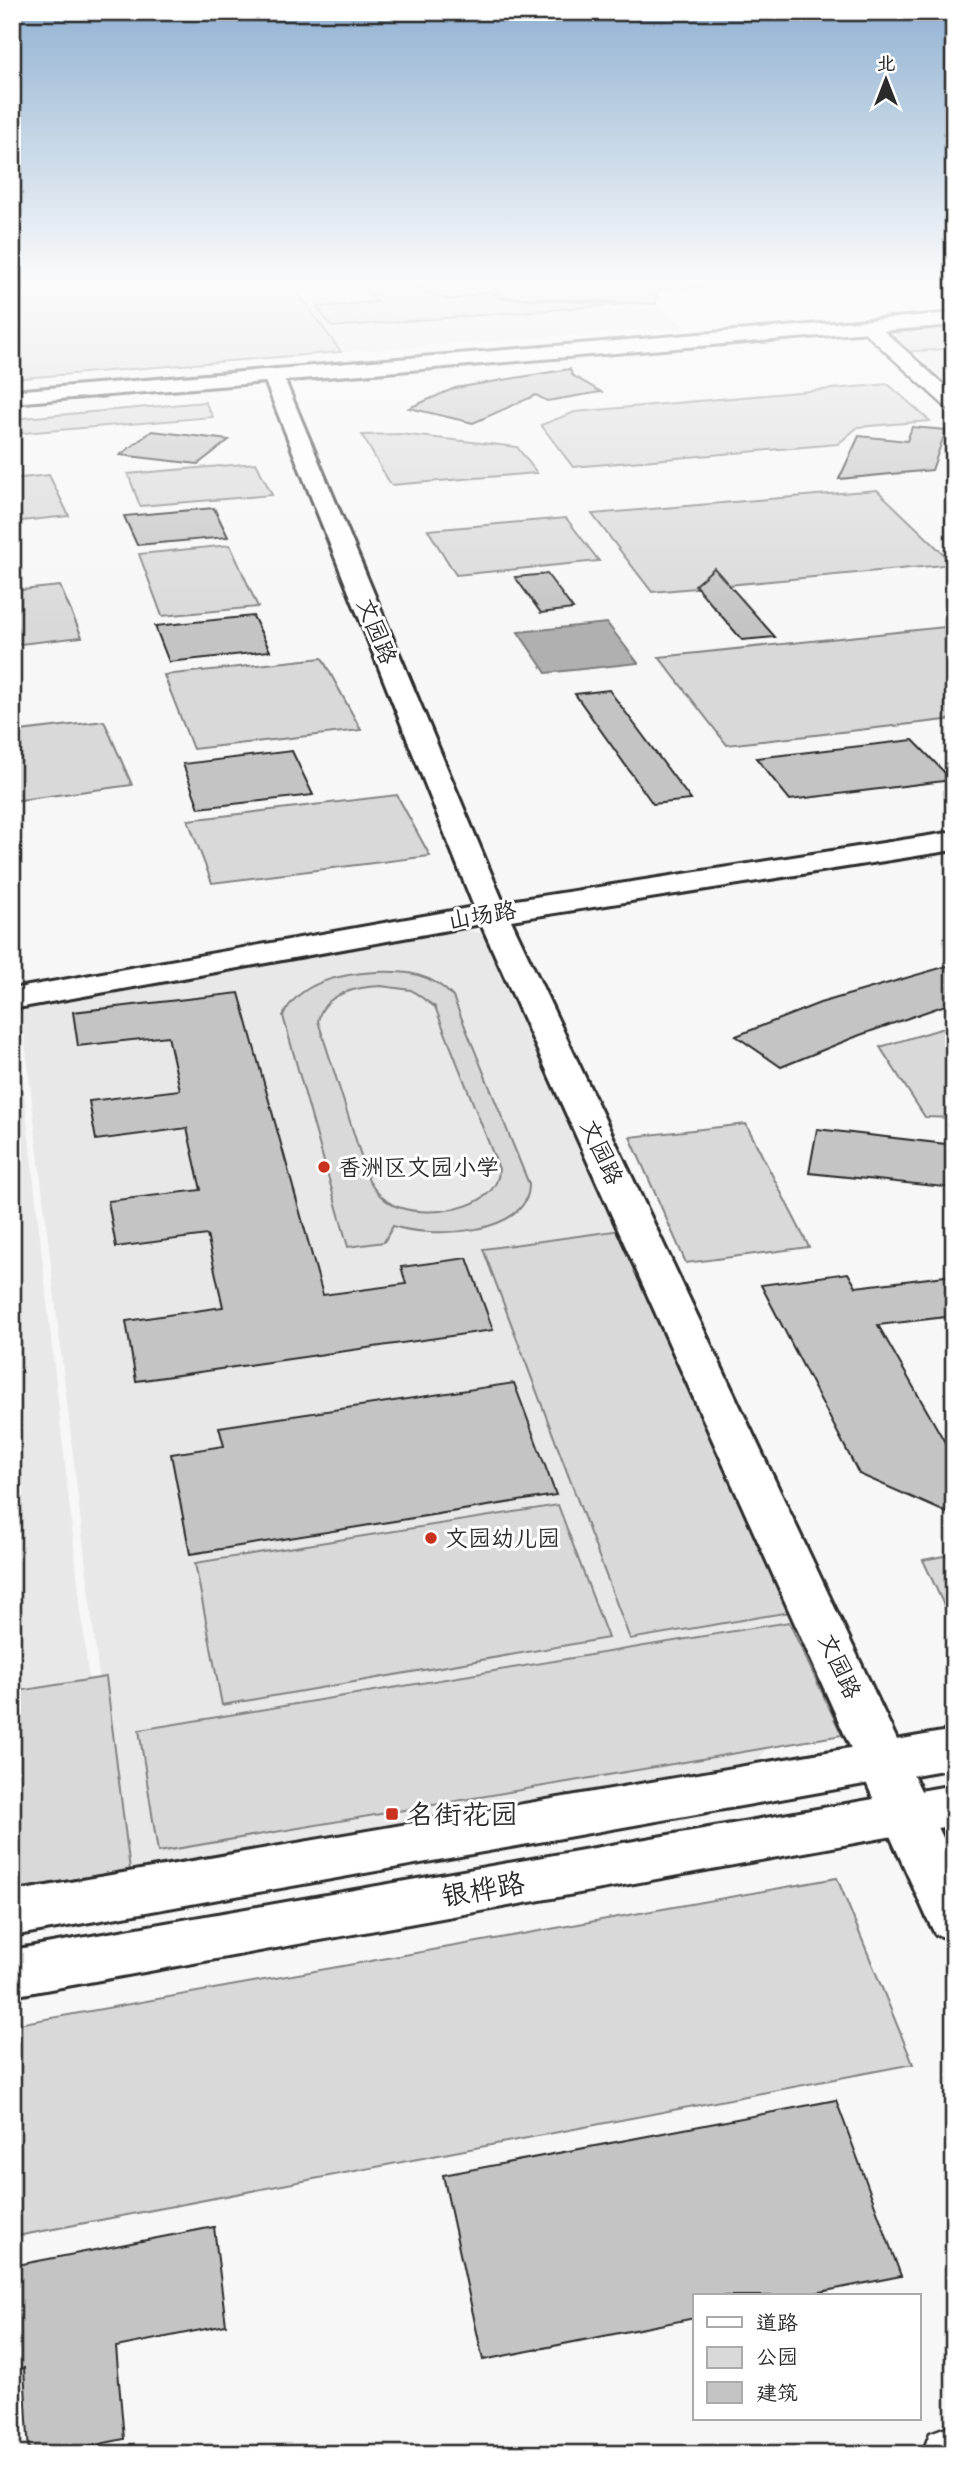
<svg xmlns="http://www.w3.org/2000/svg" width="966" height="2466" viewBox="0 0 966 2466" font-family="Sriracha,'LXGW WenKai TC',sans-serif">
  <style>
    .built { fill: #e8e8e8 }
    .green { fill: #d9d9d9; stroke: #828282; stroke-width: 2; fill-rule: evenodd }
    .water { fill: #b0b0b0; stroke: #7b7b7b; stroke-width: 2 }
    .building { fill: #c4c4c4; stroke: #2b2b2b; stroke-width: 2 }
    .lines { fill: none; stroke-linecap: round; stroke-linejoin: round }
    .minor-casing { stroke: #2b2b2b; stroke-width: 5 }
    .tertiary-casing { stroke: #2b2b2b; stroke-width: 6 }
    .secondary-casing { stroke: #2b2b2b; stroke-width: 6 }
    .primary-casing { stroke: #2b2b2b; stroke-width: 6 }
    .minor { fill: #fff; fill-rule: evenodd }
    .tertiary { fill: #fff; fill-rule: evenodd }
    .secondary { fill: #fff; fill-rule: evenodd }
    .primary { fill: #fff; fill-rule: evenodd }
    .poi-dot { fill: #c8321e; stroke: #fff; stroke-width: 2.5 }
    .labels { text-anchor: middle; stroke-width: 6; stroke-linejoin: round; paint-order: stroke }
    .street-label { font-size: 23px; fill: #2b2b2b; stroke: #fff }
    .poi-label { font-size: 23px; fill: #2b2b2b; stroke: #fff; text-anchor: start }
    .near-poi-label { font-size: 28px; fill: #2b2b2b; stroke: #fff; text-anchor: start }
    .near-street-label { font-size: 28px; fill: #2b2b2b; stroke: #fff }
  </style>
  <rect width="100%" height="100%" fill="#f7f7f7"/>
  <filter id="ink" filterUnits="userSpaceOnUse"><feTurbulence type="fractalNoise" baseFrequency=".0143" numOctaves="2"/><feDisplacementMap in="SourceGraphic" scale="14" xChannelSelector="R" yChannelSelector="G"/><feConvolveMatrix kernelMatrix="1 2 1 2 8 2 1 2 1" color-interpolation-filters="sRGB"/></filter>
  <g filter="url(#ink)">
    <path class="built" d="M290,281H484L503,297L657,304L685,327L342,352Z
      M954,329V389L916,354L912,340Z
      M437,923L503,938L833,1653L741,1785L124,1894L20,998Z
      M14,1001L112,1892L12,1909V1002Z"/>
    <path class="green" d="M12,281H289L341,352L12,379Z
      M359,281H399L450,300L490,291L499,298L624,304L332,327L317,307L377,302Z
      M484,281H694L701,286L657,290L656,304L503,297Z
      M954,322V343L944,349L905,352L878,328Z
      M888,384L930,421L858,427L838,444L573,467L541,425L575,412Z
      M205,402L213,417L12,434V419Z
      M400,434L517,447L537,473L391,485L362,435Z
      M256,463L272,495L140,506L128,474Z
      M49,475L69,516L12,522V479Z
      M877,490L954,564L652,592L592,514Z
      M566,518L599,561L456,575L428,530Z
      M230,545L258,607L162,616L139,554Z
      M60,586L82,637L12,645V591Z
      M954,626V719L727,745L659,657Z
      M322,658L361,730L193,749L164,675Z
      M104,721L132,785L12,801V732Z
      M397,795L430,856L212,883L188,820Z
      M376,972C406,971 432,973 453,997L529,1184C530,1237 428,1238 393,1226L384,1242L348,1247L283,1016C299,981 342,974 376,972ZM381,986L411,990L435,1007L499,1169C499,1212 422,1219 393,1205C382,1199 375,1191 369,1181L318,1021C323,993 358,987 381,986Z
      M954,1025V1118L925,1117L880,1047Z
      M746,1124L809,1247L686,1263L630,1137Z
      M621,1230L796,1611L630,1639L483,1249Z
      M558,1505L608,1638L222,1705L195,1563Z
      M954,1554V1627L923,1560Z
      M789,1622L842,1735L158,1852L139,1730Z
      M106,1677L130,1870L12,1890V1692Z
      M837,1878L913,2064L12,2237V2025Z"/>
    <path class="water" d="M607,623L638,663L546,673L518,632Z"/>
    <path class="building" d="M570,369L572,375L601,392L547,401L536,395L473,423L409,408L455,388Z
      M912,427L946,430L932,470L839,479L859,436L907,441Z
      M152,431L229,440L198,464L120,455Z
      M214,508L228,537L137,545L124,516Z
      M714,568L775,637L742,640L695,585Z
      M547,574L573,609L541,613L515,577Z
      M253,616L270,651L169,662L155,626Z
      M609,690L691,800L653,804L575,694Z
      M913,740L952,780L790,800L756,758Z
      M292,751L313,795L199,808L183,764Z
      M954,964V1002L860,1035L781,1067L736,1036L820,1003Z
      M239,993L323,1295L406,1284L401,1267L467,1258L493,1330L136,1381L126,1321L223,1307L207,1235L116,1247L108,1201L201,1190L187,1128L96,1140L89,1101L180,1090L168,1036L78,1046L73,1012Z
      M817,1129L954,1145V1188L809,1173Z
      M848,1273L856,1287L954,1275V1316L878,1325L954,1458V1516L859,1474L761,1285Z
      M514,1383L556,1495L190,1554L171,1454L224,1446L219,1427Z
      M836,2100L901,2276L800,2296H695V2318L483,2360L443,2175Z
      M214,2227L226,2325L116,2347L124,2439L52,2454H29L24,2368L12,2370V2266Z"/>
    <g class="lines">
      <defs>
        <path id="minor" d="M868,321L874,322L954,394V410L947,408L862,330L859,326L862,322Z
          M954,2424V2454H922L930,2433Z"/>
        <path id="tertiary" d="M273,370L280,372L283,376L503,902L954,832V850L511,920L954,1861V1940L935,1934L927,1918L481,924L12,1009V989L474,907L263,376L266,372Z"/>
        <path id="secondary" d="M954,1730V1768L12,1936V1892Z
          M954,1785V1825L12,1996V1950Z"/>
        <path id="primary" d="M954,313V325L12,403V391Z"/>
      </defs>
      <use href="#minor" class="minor-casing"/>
      <use href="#tertiary" class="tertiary-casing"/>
      <use href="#secondary" class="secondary-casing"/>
      <use href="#primary" class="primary-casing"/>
      <use href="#minor" class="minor"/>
      <use href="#tertiary" class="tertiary"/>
      <use href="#secondary" class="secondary"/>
      <use href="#primary" class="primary"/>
    </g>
  </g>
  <linearGradient id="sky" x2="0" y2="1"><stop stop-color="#91b2d2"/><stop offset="0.45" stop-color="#fbfbfb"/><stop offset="1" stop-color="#fbfbfb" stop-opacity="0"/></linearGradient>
  <rect width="966" height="626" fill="url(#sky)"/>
  <g class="poi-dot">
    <circle cx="324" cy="1167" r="7"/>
    <circle cx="431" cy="1538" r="7"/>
    <rect x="385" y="1807" width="14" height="14" rx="3.5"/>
  </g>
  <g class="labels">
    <g class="street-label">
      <text transform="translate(377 631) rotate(68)" y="8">文园路</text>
      <text transform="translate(482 915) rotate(-10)" y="8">山场路</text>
      <text transform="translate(602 1152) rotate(65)" y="8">文园路</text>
      <text transform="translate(840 1666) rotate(65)" y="8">文园路</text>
    </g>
    <g class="poi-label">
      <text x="338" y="1175">香洲区文园小学</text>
      <text x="445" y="1546">文园幼儿园</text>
    </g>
    <g class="near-poi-label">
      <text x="406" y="1824">名街花园</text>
    </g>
    <g class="near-street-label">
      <text transform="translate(483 1889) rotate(-10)" y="10">银桦路</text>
    </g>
  </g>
  <rect width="966" height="2466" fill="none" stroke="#fff" stroke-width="42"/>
  <rect x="21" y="21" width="924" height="2424" fill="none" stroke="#2b2b2b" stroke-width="2.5" filter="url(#ink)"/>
  <rect x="693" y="2294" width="228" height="126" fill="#ffffff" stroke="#aaaaaa" stroke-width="2"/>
  <rect x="707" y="2317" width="35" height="10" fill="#ffffff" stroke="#aaaaaa" stroke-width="2"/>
  <text x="756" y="2330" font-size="21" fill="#2b2b2b">道路</text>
  <rect x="707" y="2347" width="35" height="21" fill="#d9d9d9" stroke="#aaaaaa" stroke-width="2"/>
  <text x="756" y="2364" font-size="21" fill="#2b2b2b">公园</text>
  <rect x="707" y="2382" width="35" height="21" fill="#c4c4c4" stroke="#aaaaaa" stroke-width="2"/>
  <text x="756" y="2400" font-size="21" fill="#2b2b2b">建筑</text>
  <g transform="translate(886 80)" stroke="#ffffff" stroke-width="5" paint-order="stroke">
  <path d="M0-5L12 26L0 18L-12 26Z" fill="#2b2b2b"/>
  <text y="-10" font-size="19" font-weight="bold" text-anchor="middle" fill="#2b2b2b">北</text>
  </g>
</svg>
